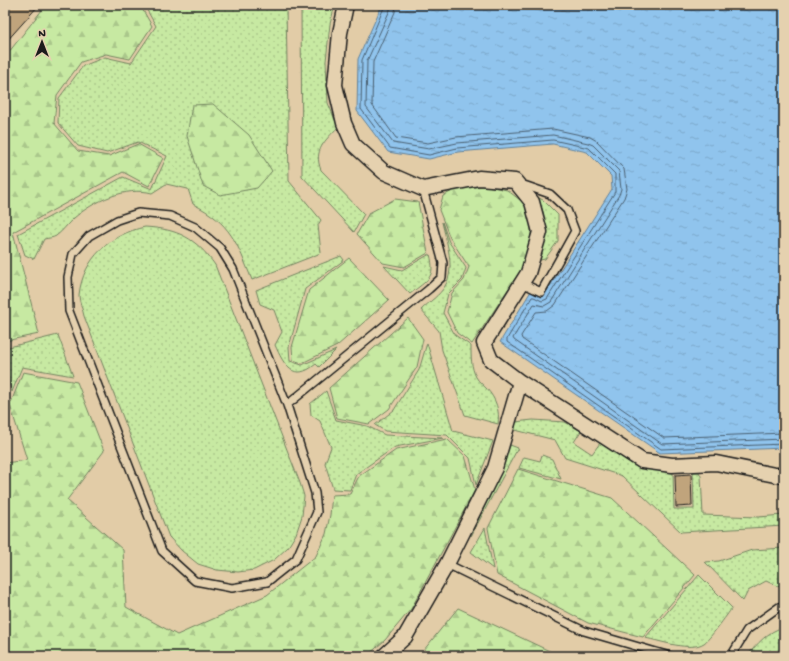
<svg xmlns="http://www.w3.org/2000/svg" width="789" height="661" viewBox="0 0 789 661" font-family="'Gochi Hand',sans-serif">
  <style>
    .grass { fill: url(#grass-dots); stroke: #72825f }
    .forest { fill: url(#forest-firs); stroke: #72825f }
    .water { fill: url(#water-ripples); stroke: #628199 }
    .lines { fill: none; stroke-linecap: round; stroke-linejoin: round }
    .shore { stroke: #4a5f70; stroke-width: 1 }
    .building { fill: #c0a47c; stroke: #1c1c1c }
    .service-casing { stroke: #1c1c1c; stroke-width: 10 }
    .minor-casing { stroke: #1c1c1c; stroke-width: 17 }
    .service { stroke: #e5d1af; stroke-width: 7 }
    .minor { stroke: #e5d1af; stroke-width: 14 }
  </style>
  <defs>
    <pattern id="grass-dots" width="8" height="8" patternUnits="userSpaceOnUse"><rect width="8" height="8" fill="#c7e9a2"/><path d="M2 2h.1M6 6h.1" fill="none" stroke="#aac78b" stroke-width="1.8" stroke-linecap="round"/></pattern>
    <pattern id="forest-firs" width="22" height="20" patternUnits="userSpaceOnUse"><rect width="22" height="20" fill="#c7e9a2"/><path d="M5 1l3.5 6h-7zM16 11l3.5 6h-7z" fill="#aac78b"/></pattern>
    <pattern id="water-ripples" width="26" height="14" patternUnits="userSpaceOnUse"><rect width="26" height="14" fill="#90c4ed"/><path d="M2 4q2-2 4 0t4 0M15 11q2-2 4 0t4 0" fill="none" stroke="#7ca8cb"/></pattern>
  </defs>
  <rect width="100%" height="100%" fill="#e2cca7"/>
  <filter id="ink" filterUnits="userSpaceOnUse"><feTurbulence type="fractalNoise" baseFrequency=".025" numOctaves="2"/><feDisplacementMap in="SourceGraphic" scale="8" xChannelSelector="R" yChannelSelector="G"/><feConvolveMatrix kernelMatrix="1 2 1 2 8 2 1 2 1" color-interpolation-filters="sRGB"/></filter>
  <g filter="url(#ink)">
    <path class="grass" d="M144,5H286L289,181L321,220L318,225L321,253L252,280C237,243 231,223 193,204L188,189L166,184L152,193C126,186 94,201 74,218C68,223 63,231 56,236C53,238 48,238 44,239L34,259L25,255L18,234L123,177L152,189L167,156L138,142L107,153L78,146L58,123L59,98L83,66L105,57L131,63L156,26Z
      M301,5H335L330,24L326,61L328,103L338,127C325,141 313,150 321,170L364,214L354,232L302,176Z
      M535,196L543,200L558,215V241L545,259L540,260C538,234 554,223 535,196Z
      M442,222L449,242L466,268L462,280L448,294L443,313L455,335L471,346C471,357 471,367 476,377C479,382 483,385 487,389C496,399 500,411 498,424L465,415L442,350L439,331L421,310C429,302 440,295 445,286C456,268 446,241 442,222Z
      M145,227C178,229 196,238 215,265L300,483L304,496L302,516L296,534L288,547L274,560L254,570L238,572L217,570L198,564L182,551L169,537L84,316C83,310 79,302 79,295C83,258 111,234 145,227Z
      M430,254C436,279 428,279 410,294L384,266L402,270Z
      M341,256L344,260L305,289L289,347L290,361L302,365L336,350L319,367L316,364C293,383 284,365 275,345L282,332L274,310L260,304L256,290Z
      M58,335L73,376L22,367L12,392L5,369V348Z
      M427,343L453,431L493,441L476,485L470,458L447,435L385,431L375,425L394,410L419,370Z
      M326,391L336,420L367,426L385,435L443,438L395,447L356,474L350,490L333,489L325,463L331,447L320,421L311,415L310,404Z
      M533,420L565,422L581,431L574,442L592,454L600,443L634,465L654,470L673,473L674,509H694L693,472H699L701,476L703,515L758,517L784,515V526L681,532L622,476L565,458L555,440L515,430V422Z
      M510,445L518,448L471,536L500,472Z
      M542,455L552,459L561,479L519,468L524,457L540,461Z
      M485,528L493,569L471,552Z
      M784,548V584L777,586L766,581L748,591L743,601L705,562L719,561L752,550Z
      M699,575L732,608C727,615 709,640 704,643C690,652 661,641 645,638Z
      M784,627V656H747C757,644 768,631 784,627Z"/>
    <path class="forest" d="M46,5H140L152,26L130,59L106,54L81,62L57,95L54,123L78,151L109,156L138,144L163,158L149,186L123,172L13,232L39,334L5,341V57Z
      M213,104L249,135L272,171L257,188L220,195L203,186L187,136L192,105Z
      M487,186L507,190L524,203L531,220V242L522,268L472,344L457,333L447,312L452,293L464,280L469,267L450,238L439,210L443,196L458,188Z
      M395,199L418,202L428,253L404,267L383,263L357,234L369,213Z
      M349,258L389,300L337,346L302,363L293,360L292,347L309,290Z
      M408,318L423,339L417,367L389,409L369,424L337,418L329,388Z
      M23,372L77,382L104,451L67,500L123,550L126,607L177,635L267,595L316,556L326,534L330,515L332,495L350,494L359,476L396,450L447,439L465,456L475,490L411,609L385,640L367,656H5V463L27,460L10,405Z
      M518,469L612,498L695,575L643,637L588,623L497,575L488,528Z
      M458,608L560,656H419Z"/>
    <path class="water" d="M382,5H784V448L660,453L500,342L531,291L543,297L612,189L611,176L587,152L553,144L458,152L429,159L388,152L357,111L358,59Z"/>
    <g class="lines">
      <path class="shore" d="M385,5L362,60L361,109L390,148L429,155L457,148L553,140L589,148L615,174V192L547,299L542,301L534,297H532L507,339V342L661,449L784,444
        M390,5V10L367,61L366,107L393,143L429,149L457,143L553,135L588,143L593,145L619,171L621,189L619,195L551,302L544,306L534,304L513,338L514,340L662,444L784,439
        M396,5L395,12L373,62L372,105L396,138L428,143L456,137L553,129L590,137L597,141L624,169L627,189L624,198L555,305L547,311L536,312L521,336L522,339L664,438L784,433"/>
    </g>
    <path class="building" d="M5,5H39L5,43Z
      M691,474L692,506L676,507L675,475Z"/>
    <g class="lines">
      <defs>
        <path id="service" d="M521,184L550,194L567,210L575,231L541,292L522,283
          M138,213L170,216L195,227L220,248L233,269L287,405L315,493L317,512L296,559L267,582L232,588L195,581L162,551L69,311L68,277L73,254L89,236L117,220Z
          M287,405L429,289L442,277L443,263L423,189
          M447,564L584,631L670,656
          M731,656L747,630L779,607L784,606"/>
        <path id="minor" d="M346,5L340,33L335,85L344,123L353,144L384,172L423,189L479,178L515,181L532,202L540,232L528,273L484,343L491,360L520,382L642,461L672,465L716,463L775,475H784
          M384,656L405,637L447,564L495,468L520,382"/>
      </defs>
      <use href="#service" class="service-casing"/>
      <use href="#minor" class="minor-casing"/>
      <use href="#service" class="service"/>
      <use href="#minor" class="minor"/>
    </g>
  </g>
  <rect width="789" height="661" fill="none" stroke="#e5d1af" stroke-width="20"/>
  <rect x="10" y="10" width="769" height="641" fill="none" stroke="#1c1c1c" stroke-width="1.5" filter="url(#ink)"/>
  <g transform="translate(42 42)" stroke="#e5d1af" stroke-width="3" paint-order="stroke">
  <path d="M0-3L7 15L0 10L-7 15Z" fill="#1c1c1c"/>
  <text y="-6" font-size="11" font-weight="bold" text-anchor="middle" fill="#1c1c1c">N</text>
  </g>
</svg>
